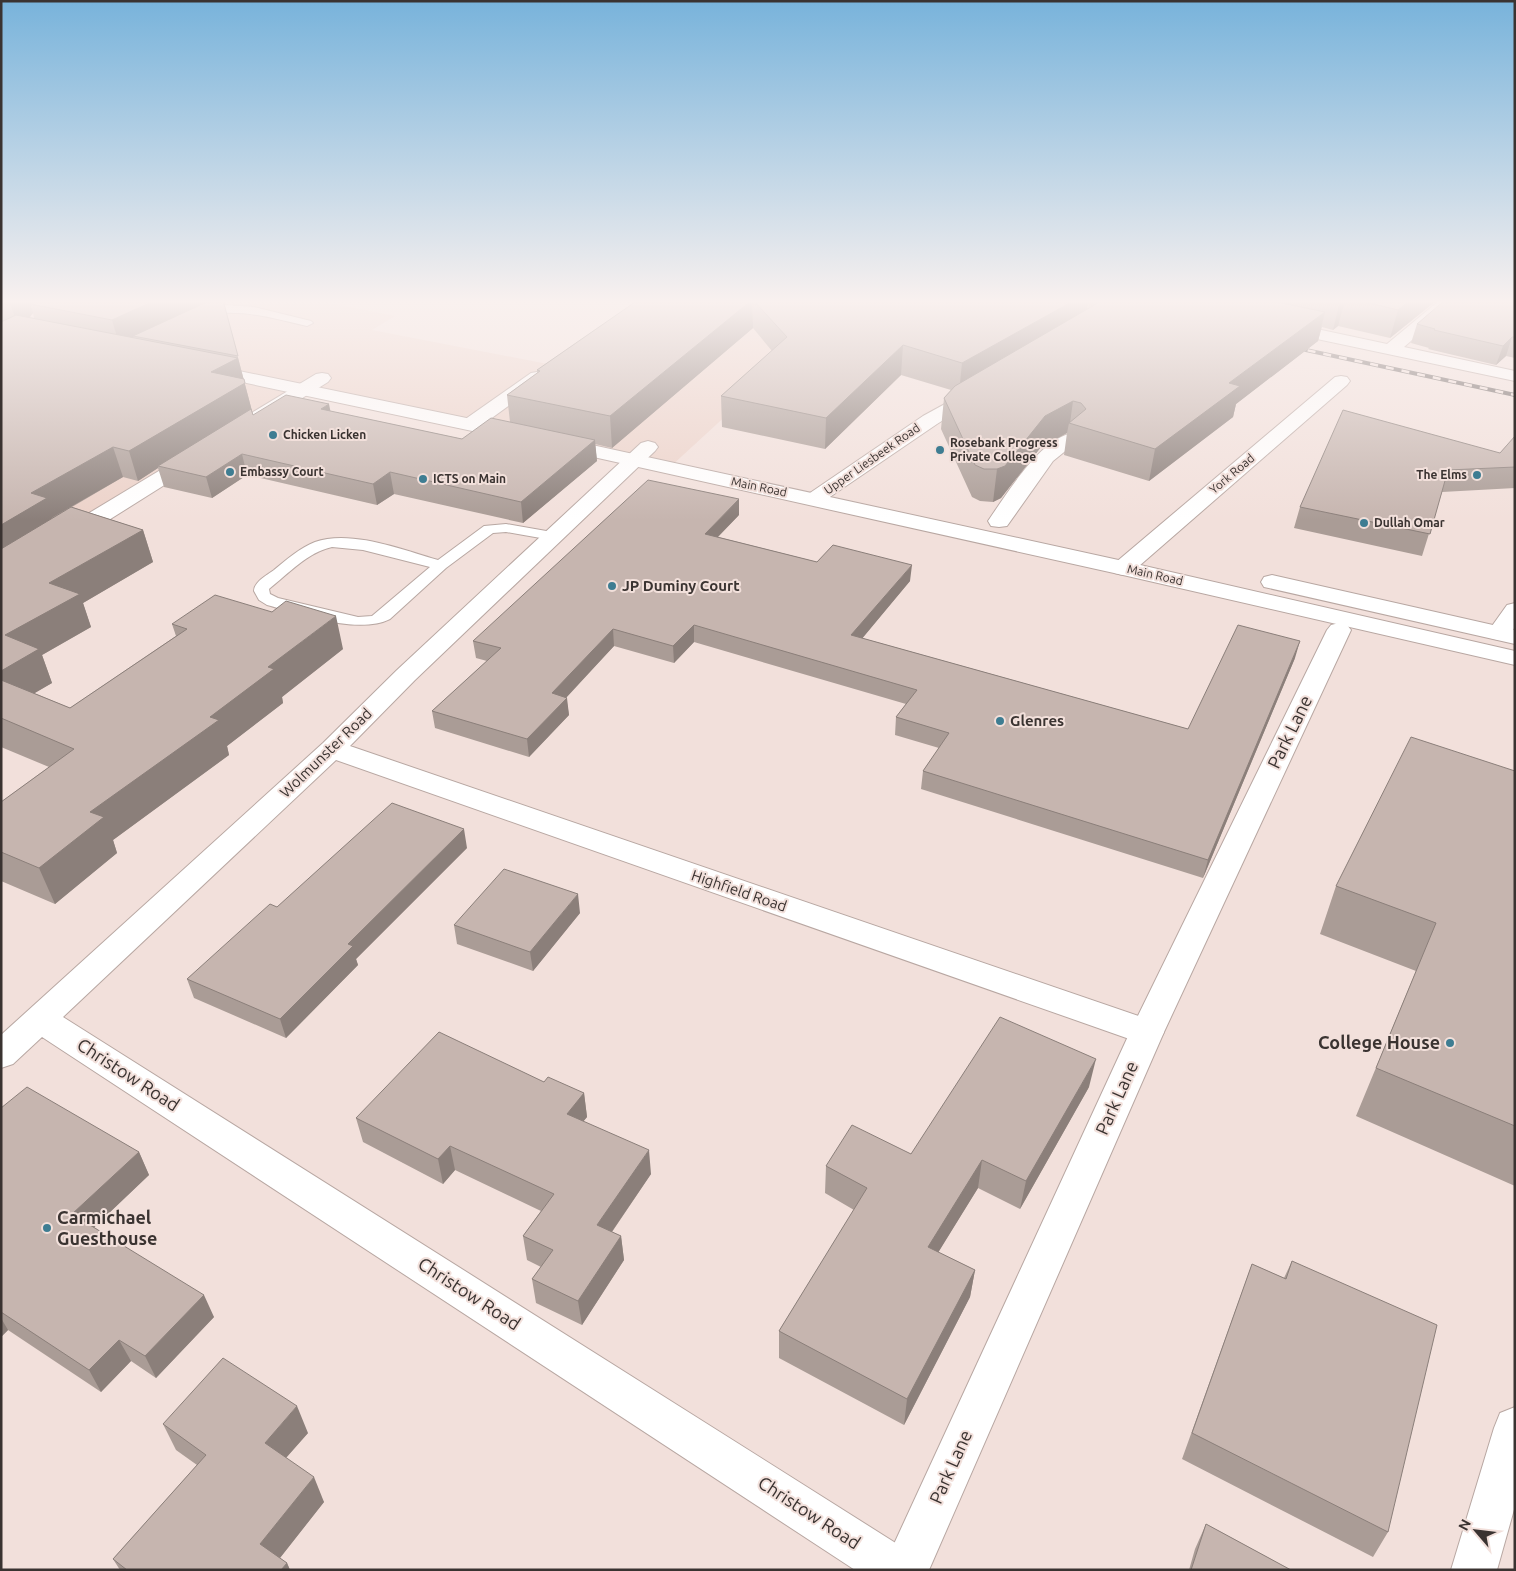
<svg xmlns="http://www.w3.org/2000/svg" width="1516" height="1571" viewBox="0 0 1516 1571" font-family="Ubuntu,sans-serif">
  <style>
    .built { fill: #ecd2c9 }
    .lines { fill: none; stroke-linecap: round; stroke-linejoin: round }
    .service-casing { stroke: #b8a7a2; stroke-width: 2 }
    .pedestrian-casing { stroke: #b8a7a2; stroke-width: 2 }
    .minor-casing { stroke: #b8a7a2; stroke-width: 2 }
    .secondary-casing { stroke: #b8a7a2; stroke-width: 2 }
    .service { fill: #fff; fill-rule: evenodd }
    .pedestrian { fill: #fff; fill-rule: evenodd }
    .minor { fill: #fff; fill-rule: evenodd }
    .secondary { fill: #fff; fill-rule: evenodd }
    .rail-casing { stroke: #665c5a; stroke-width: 4 }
    .rail { stroke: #f2e0db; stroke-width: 2.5; stroke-dasharray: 8; stroke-linecap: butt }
    .wall { fill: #aa9c96; fill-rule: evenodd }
    .shaded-wall { fill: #8b7f7a }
    .building { fill: #c6b5af; stroke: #8b7f7a }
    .poi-dot { fill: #3e7d92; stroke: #f2e0db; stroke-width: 2 }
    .labels { text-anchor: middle; stroke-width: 4; stroke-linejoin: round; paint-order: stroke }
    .far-poi-label { font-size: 12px; font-weight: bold; fill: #3a3331; stroke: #f2e0db; text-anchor: start }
    .far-street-label { font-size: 12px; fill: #3a3331; stroke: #f2e0db }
    .poi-label { font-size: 15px; font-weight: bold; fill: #3a3331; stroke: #f2e0db; text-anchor: start }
    .street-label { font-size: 15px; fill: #3a3331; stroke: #f2e0db }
    .near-street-label { font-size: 18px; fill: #3a3331; stroke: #f2e0db }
    .near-poi-label { font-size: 18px; font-weight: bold; fill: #3a3331; stroke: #f2e0db; text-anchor: end }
  </style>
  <rect width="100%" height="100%" fill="#f2e0db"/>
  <path class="built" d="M1,300H314L395,316L372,330L553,365L852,300L669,468L304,389L17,568Z"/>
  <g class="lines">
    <defs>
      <path id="service" d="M227,305L254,307L311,321L313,323L307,326C271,318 238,307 201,316L195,313L210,307Z
        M506,524L552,532L559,536L552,540L506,532L493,533L446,568L390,619C358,635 301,614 267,605L259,600L254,591C254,582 267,575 274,570C286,560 300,548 315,542C350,529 404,550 438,560L484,526ZM332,547L363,550L430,567L372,616L358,617L278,598L270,594L269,589C288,574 308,552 332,547Z"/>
      <path id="pedestrian" d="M1339,623L1347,625L1351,630L1164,1032L929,1570H882L1130,1032L1327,630L1331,625Z"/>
      <path id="minor" d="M1440,300H1458L1404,347L1515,371V381L1284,332L1278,331L1276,327L1278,323L1284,322L1387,344Z
        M537,372L543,373L546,377L543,381L478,428H464L462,424L464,420L531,373Z
        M322,373L328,374L331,378L328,382L267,420H253L251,416L253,412L316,374Z
        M1341,376L1347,377L1350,381L1347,385L1131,573L1123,575L1115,573L1112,568L1115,563L1335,377Z
        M976,387L982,388L985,392L982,396L937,424L821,503L814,505L807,503L804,499L807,495L923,416Z
        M1069,434L1076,436L1079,440L1053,461L1007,526L999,527L991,526L988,521C1006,495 1038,442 1069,434Z
        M648,441L655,443L658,447L655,451L415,680L350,746L1159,1023L1164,1032L1159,1041L1147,1045L1135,1041L336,760L63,1017L913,1554L920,1570H855L42,1037L13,1064L1,1068V1035L323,743L397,670L641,443Z
        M194,452L201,454L204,458L201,462L77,540L69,541L61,540L58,535L61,530L187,454Z
        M1515,603V627L1507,638L1499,640L1491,638L1487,633L1507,605Z
        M1515,1407V1506L1497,1570H1451L1494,1428L1500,1413Z"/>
      <path id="secondary" d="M205,364L515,428L522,430L525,434L522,438L515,440L199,373L196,369L199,365Z
        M560,438L1123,561L1515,651V665L1123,575L553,448L550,444L553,440Z
        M1272,575L1515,630V644L1264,587L1261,582L1264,577Z"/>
    </defs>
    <use href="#service" class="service-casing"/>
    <use href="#pedestrian" class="pedestrian-casing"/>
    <use href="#minor" class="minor-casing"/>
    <use href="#secondary" class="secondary-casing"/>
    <use href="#service" class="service"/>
    <use href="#pedestrian" class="pedestrian"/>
    <use href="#minor" class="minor"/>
    <use href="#secondary" class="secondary"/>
    <defs>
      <path id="rail" d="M1292,347L1515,395"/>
    </defs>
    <use href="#rail" class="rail-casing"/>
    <use href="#rail" class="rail"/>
  </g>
  <path class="wall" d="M1,300H206L200,304V305L223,300L253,415L330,411L462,439L510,422L507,395L537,373V370L638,300H1437L1390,338L1338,326L1333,330L1322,327L1318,341L1236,404L1233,417L1149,481L1064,455L1067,433L1041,447L1001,498L993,502L980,501L972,497L941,429L944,398L951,390L901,375L825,449L722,427L721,396L772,351L753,328L612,448L595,444L597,461L523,523L394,494L377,505L247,475L212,498L164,487L158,468L138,481L123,477L72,507L143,530L153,562L83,603L91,627L42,655L52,683L34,693L70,708L176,636L172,624L343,649L282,697L283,703L227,746L229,755L113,840L117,853L55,904L1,881V802L49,767L1,747ZM33,313L34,318L29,317Z
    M1515,300V358L1506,356L1496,365L1428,349L1429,348L1411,343L1417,324Z
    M1515,436V488L1442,492L1422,556L1294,528L1300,507L1500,453Z
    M739,515L718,537L817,562L910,581L862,638L1188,729L1295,658L1203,878L921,789L923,771L939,748L895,735L896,717L906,704L694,642L674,663L614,646L566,697L569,715L529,757L435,728L432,711L487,661L476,658L473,641Z
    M1515,771V1186L1356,1116L1416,971L1320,934L1336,886Z
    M467,848L356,959L358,965L286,1038L194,998L187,979L277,907Z
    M580,913L533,971L457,944L454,925Z
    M544,1082L584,1093L587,1117L583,1121L651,1174L612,1232L621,1236L624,1260L582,1325L536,1303L532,1279L541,1267L527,1260L523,1236L541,1211L455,1170L443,1184L363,1142L356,1118Z
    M1089,1087L1020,1209L978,1188L938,1252L975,1270L970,1297L904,1425L779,1358V1331L854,1210L825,1193L826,1166L911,1154Z
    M1,1108L139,1152L149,1175L94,1227L214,1317L156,1378L131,1361L101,1392L8,1330L1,1337Z
    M1292,1261L1388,1532L1373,1557L1182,1459L1252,1264L1284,1278Z
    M163,1424L308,1433L286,1458L324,1502L280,1558L287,1563L290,1570H120L113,1559L197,1465L176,1450Z
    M1206,1524L1291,1570H1189L1195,1549Z"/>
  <path class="shaded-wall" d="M9,300H43L30,304L33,313L30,317L18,326Z
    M156,300H206L200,304L201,308L133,336L134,340L120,347L112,320Z
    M752,300L753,328L612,448L610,416Z
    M1075,300H1088L1085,320L959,393L962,363Z
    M1342,300H1345L1338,326L1333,330L1340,301Z
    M1410,300H1437L1390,338L1398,310Z
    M1325,312L1318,341L1236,404L1233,417L1149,481L1155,449L1229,383Z
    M1512,337L1506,356L1496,365L1503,346Z
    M903,345L901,375L825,449L826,418Z
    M238,358L252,411L158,466V468L138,481L129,451L211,372Z
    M1073,401L1070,423H1069L1067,433L1041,447L1001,498L993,502L997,469L1045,416Z
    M329,404L333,424L321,409Z
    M595,440L597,461L523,523L521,502Z
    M113,447L123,477L53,517L1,564V525L31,493Z
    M242,454L247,475L212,498L206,477Z
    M390,472L394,494L377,505L373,484Z
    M739,499V515L705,550V534Z
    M143,530L153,562L83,603L91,627L42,655L52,683L6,710L1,699V671L5,635L49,583Z
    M912,565L910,581L851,652V635Z
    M336,616L343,649L282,697L283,703L227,746L229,755L113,840L117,853L55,904L39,868L90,812L210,717L268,667Z
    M694,625V642L674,663L673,646Z
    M613,629L614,646L554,711L552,693Z
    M1300,641L1295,658L1203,878L1208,860Z
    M567,698L569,715L529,757L527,739Z
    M464,829L467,848L356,959L358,965L286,1038L280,1019L348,944Z
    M578,894L580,913L533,971L530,952Z
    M1096,1059L1089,1087L1020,1209L1026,1181Z
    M584,1093L587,1117L570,1138L567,1114Z
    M450,1146L455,1170L443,1184L438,1159Z
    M649,1150L651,1174L600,1249L597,1225Z
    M139,1152L149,1175L84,1237L72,1214Z
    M982,1160L978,1188L925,1274L928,1247Z
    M621,1236L624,1260L582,1325L578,1301Z
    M975,1270L970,1297L904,1425L907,1399Z
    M204,1295L214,1317L156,1378L145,1356Z
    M1,1318L8,1330L1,1337Z
    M119,1340L131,1361L101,1392L89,1370Z
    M297,1406L308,1433L276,1469L265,1443Z
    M314,1477L324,1502L272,1568L260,1544Z
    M287,1563L290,1570H281Z"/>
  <path class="building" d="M33,300H156L112,320L30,304Z
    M211,300H223L238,356L133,336Z
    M638,300H752L610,416L507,395L540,371L537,370Z
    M753,300H1075L962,363L903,345L826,418L721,396L787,337Z
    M1099,300H1267L1325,312L1229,383L1240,386L1155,449L1069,423L1086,409L1081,403L1073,401L1045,416L1005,466L997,469H984L975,465L944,398L955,386L1096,304Z
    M1357,300H1410L1398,310Z
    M1445,300H1515V337H1512L1503,346L1434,330L1435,329L1417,324Z
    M16,315L238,358L211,372L244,379L245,383L129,451L113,447L31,493L47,498L1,525V322Z
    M286,395L329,404L321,409L462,439L491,418L595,440L521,502L390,472L373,484L242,454L206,477L158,466L251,409L253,415Z
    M1343,410L1500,453L1515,436V467L1448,470L1430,534L1300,507Z
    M648,480L739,499L705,534L817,562L833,545L912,565L851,635L1188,729L1238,625L1300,641L1208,860L923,771L949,733L896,717L917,690L694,625L673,646L613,629L552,693L567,698L527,739L432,711L501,648L473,641Z
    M71,507L143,530L49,583L80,594L5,635L39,649L1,671V549Z
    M215,595L272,612L286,601L336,616L268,667L274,669L210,717L219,720L90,812L104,817L39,868L1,852V802L74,749L1,718V680L70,708L187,629L172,624Z
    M1411,737L1515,771V1126L1376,1068L1436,923L1336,886Z
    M392,803L464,829L348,944L353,946L280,1019L187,979L270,904L277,907Z
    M504,869L578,894L530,952L454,925Z
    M1000,1017L1096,1059L1026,1181L982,1160L928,1247L975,1270L907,1399L779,1331L867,1188L826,1166L852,1125L911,1154Z
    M439,1032L544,1082L548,1077L584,1093L567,1114L649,1150L597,1225L621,1236L578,1301L532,1279L553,1250L523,1236L554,1194L450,1146L438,1159L356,1118Z
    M27,1087L139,1152L72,1214L204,1295L145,1356L119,1340L89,1370L1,1312V1108Z
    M1292,1261L1437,1325L1388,1532L1192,1433L1252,1264L1286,1279Z
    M223,1358L297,1406L265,1443L314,1477L260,1544L287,1563L281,1570H127L113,1559L206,1455L163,1424Z
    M1206,1524L1291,1570H1191Z"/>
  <linearGradient id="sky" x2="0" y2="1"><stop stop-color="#78b3db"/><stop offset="0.58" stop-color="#f9f1ef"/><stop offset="1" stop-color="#f9f1ef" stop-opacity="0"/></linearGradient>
  <rect width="1516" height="520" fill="url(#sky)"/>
  <g class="poi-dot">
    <circle cx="273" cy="435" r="5"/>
    <circle cx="940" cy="450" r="5"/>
    <circle cx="230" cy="472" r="5"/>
    <circle cx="1477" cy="475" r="5"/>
    <circle cx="423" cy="479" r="5"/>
    <circle cx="1364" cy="523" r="5"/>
    <circle cx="612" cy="586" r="5"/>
    <circle cx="1000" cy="721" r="5"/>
    <circle cx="1450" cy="1043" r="5"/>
    <circle cx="47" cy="1228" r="5"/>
  </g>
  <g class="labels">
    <g class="far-poi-label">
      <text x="283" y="439">Chicken Licken</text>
      <text x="950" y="447">Rosebank Progress<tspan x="950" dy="14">Private College</tspan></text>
      <text x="240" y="476">Embassy Court</text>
      <text x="1467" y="479" text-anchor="end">The Elms</text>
      <text x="433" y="483">ICTS on Main</text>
      <text x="1374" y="527">Dullah Omar</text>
    </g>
    <g class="far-street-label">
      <text transform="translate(872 459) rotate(-35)" y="4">Upper Liesbeek Road</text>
      <text transform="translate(1232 474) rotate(-40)" y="4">York Road</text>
      <text transform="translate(759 487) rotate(12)" y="4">Main Road</text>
      <text transform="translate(1155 575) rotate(13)" y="4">Main Road</text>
    </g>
    <g class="poi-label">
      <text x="622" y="591">JP Duminy Court</text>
      <text x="1010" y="726">Glenres</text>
    </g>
    <g class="street-label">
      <text transform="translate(326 753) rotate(-44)" y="5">Wolmunster Road</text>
      <text transform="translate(739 891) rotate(19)" y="5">Highfield Road</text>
    </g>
    <g class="near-street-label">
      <text transform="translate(1290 732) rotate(-64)" y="6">Park Lane</text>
      <text transform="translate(128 1075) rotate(33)" y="6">Christow Road</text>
      <text transform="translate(1117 1098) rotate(-66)" y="6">Park Lane</text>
      <text transform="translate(469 1294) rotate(33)" y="6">Christow Road</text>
      <text transform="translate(951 1467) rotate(-66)" y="6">Park Lane</text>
      <text transform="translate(809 1513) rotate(33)" y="6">Christow Road</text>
    </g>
    <g class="near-poi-label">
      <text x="1440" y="1049">College House</text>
      <text x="57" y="1224" text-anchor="start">Carmichael<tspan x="57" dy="21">Guesthouse</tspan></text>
    </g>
  </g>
  <rect width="1516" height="1571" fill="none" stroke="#3a3331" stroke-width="5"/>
  <g transform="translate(1476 1531) rotate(298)" stroke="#f2e0db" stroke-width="4" paint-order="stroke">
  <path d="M0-4L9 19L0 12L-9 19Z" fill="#3a3331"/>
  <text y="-8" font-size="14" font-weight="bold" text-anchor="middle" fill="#3a3331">N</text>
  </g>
</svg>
